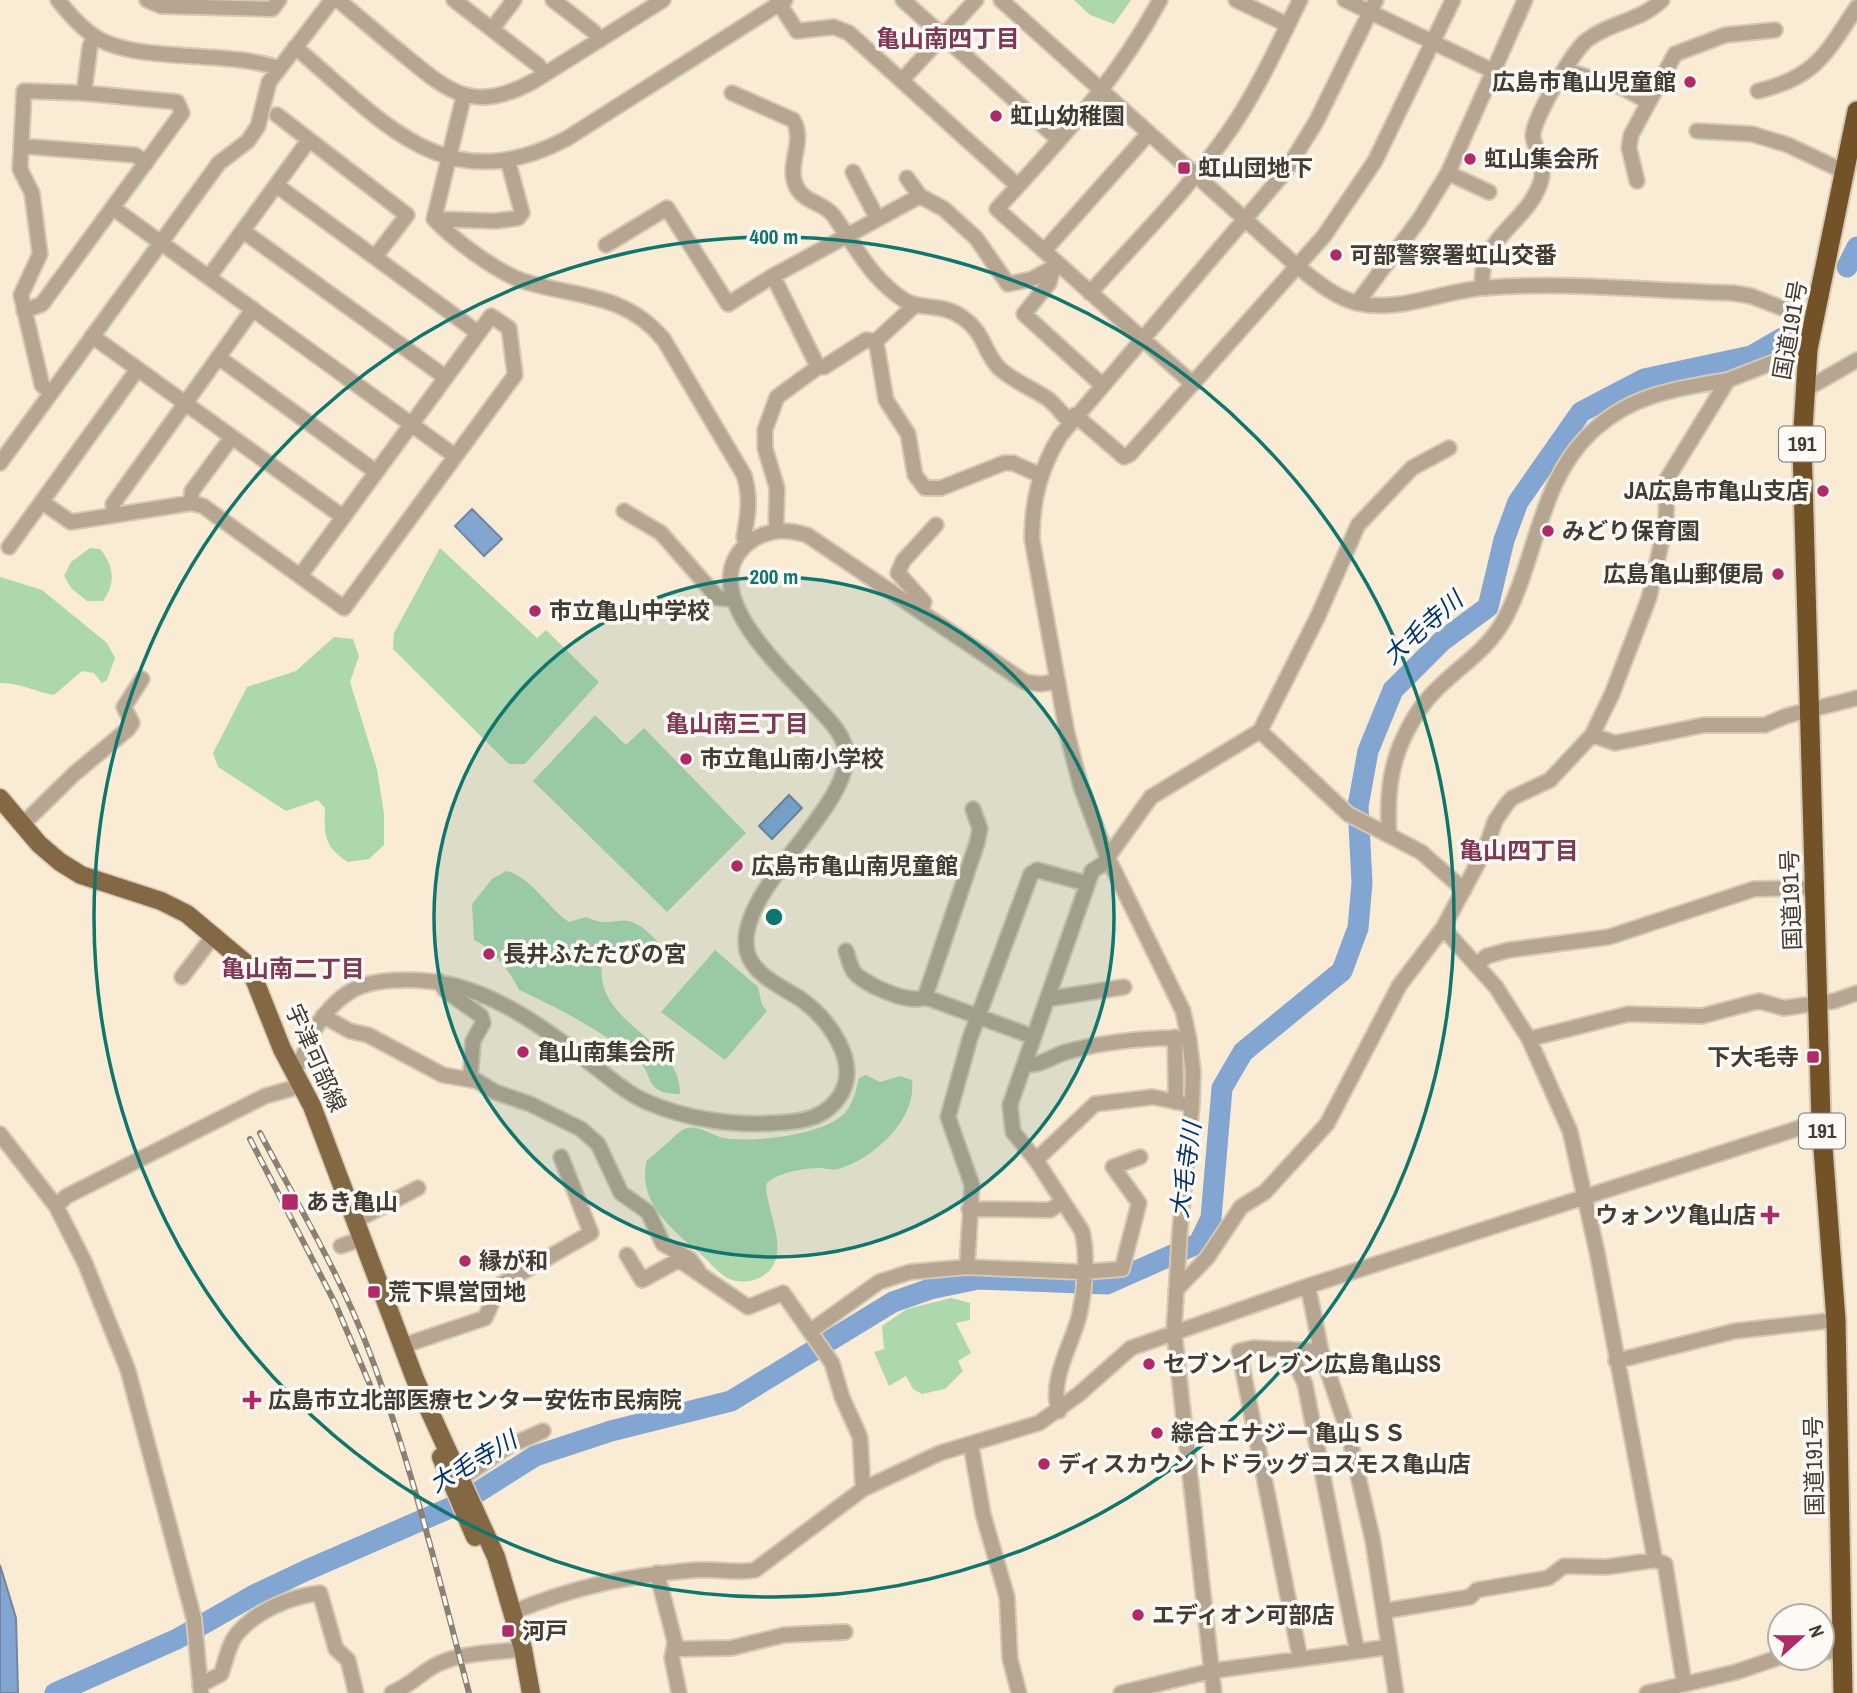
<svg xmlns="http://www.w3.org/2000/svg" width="1857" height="1693" viewBox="0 0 1857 1693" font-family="'Archivo Narrow','Noto Sans JP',sans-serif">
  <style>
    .green { fill: #add7ad }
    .water { fill: #83a5d1; stroke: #7086a2; stroke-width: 2 }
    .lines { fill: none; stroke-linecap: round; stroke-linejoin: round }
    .river { stroke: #83a5d1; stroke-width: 21 }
    .minor-casing { stroke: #d5c8b5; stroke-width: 18 }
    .major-casing { stroke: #d5c8b5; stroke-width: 21 }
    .highway-casing { stroke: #d5c8b5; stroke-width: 23 }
    .minor { stroke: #b5a591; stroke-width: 14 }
    .major { stroke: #846843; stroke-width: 18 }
    .highway { stroke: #725226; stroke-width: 19 }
    .rail-casing { stroke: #8a8173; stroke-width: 6 }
    .rail { stroke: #fdfaf6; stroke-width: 3.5; stroke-dasharray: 10; stroke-linecap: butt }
    .ring { fill: none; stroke: #0f766e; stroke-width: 3.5 }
    .poi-dot { fill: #b22967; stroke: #fdfaf6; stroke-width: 2.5 }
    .labels { text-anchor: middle; stroke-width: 7; stroke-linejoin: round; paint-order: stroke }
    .shield { fill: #fdfaf6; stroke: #7a756e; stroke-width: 2 }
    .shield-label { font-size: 21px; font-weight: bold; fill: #423c33 }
    .poi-label { font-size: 23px; font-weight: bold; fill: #423c33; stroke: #fdfaf6; text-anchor: start }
    .street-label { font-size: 23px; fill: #423c33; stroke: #fdfaf6 }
    .neighbourhood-label { font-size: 24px; font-weight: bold; fill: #7e3953; stroke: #fdfaf6 }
    .water-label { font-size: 24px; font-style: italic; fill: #023469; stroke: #fdfaf6 }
    .centre { fill: #0f766e; stroke: #fdfaf6; stroke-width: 3.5 }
    .ring-label { font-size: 21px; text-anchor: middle; font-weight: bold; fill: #0f766e; stroke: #fdfaf6; stroke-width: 7; stroke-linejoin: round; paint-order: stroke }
  </style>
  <rect width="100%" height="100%" fill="#faebd5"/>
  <path class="green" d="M1074,0H1131L1114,24L1090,15Z
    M90,548L100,549C114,565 116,584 103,601H87L71,588L64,576L71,562Z
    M440,548L537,638L546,630L599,682L525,764H509L393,649L394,633Z
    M0,577L42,590L107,643L115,658L107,680L102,683L94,673L82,671L54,695C37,692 17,682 0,683Z
    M334,637L353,639L359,656L350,682L377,769L384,814V845L369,859L348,862C324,847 324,835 325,808L318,800L286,811L218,767L213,753L247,687L296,671Z
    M595,715L626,745L644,728L746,833L667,912L533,781Z
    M506,871C530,875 548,908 569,922L586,917C621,933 621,902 659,943L658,949L652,952L640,943L627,940L603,958C589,1025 682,1037 680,1094C643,1094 655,1075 637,1059C607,1034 555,1006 519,990C510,971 493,949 474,940L472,904L492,879Z
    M715,950L758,987L762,1005L767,1011L725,1060L661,1012Z
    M866,1075L880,1082L900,1076L912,1080C917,1119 874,1159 838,1169C833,1170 826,1169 821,1168C804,1168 778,1172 766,1184C766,1209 785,1241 774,1264C766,1280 743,1286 727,1278C717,1272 708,1260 699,1253C672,1229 636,1201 647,1160C657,1154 679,1131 684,1129C699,1123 711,1136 725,1138C754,1143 824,1135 845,1113C853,1103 856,1091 859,1078Z
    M951,1298L970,1303V1320L956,1323L971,1353L958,1361L963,1371L945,1389L922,1394L913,1389L906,1376L889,1386L874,1352L884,1349L882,1326L907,1309Z"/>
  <path class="water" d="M472,509L502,539L484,556L455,526Z
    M789,795L802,808L772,839L759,826Z
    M0,1565L16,1618L18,1693H0Z"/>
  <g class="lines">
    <path class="river" d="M1847,267L1857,247
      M55,1693L177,1639L254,1595L307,1570L459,1504L535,1456L611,1431L731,1401L893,1302L930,1289L978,1279L1107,1284L1199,1243L1211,1218L1222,1088L1243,1052L1342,971L1358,928L1362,883L1358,806L1368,751L1393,690L1442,641L1488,607L1504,540L1518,502L1581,412L1644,379L1751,356L1784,337"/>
    <defs>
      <path id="minor" d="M58,0C69,14 82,29 97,38C138,63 227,50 278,68
        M147,0L161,6L272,9L279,0
        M338,0C360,18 382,37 404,55C451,94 474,113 534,81L663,0
        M454,0L538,65L545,74
        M553,0L593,31L600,40
        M777,0L797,31L834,27L849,33L1018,186
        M903,0L1059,140
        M1001,0L1298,267C1316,281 1334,297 1357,303C1399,313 1441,291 1483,288C1565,281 1650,291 1733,293L1751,296L1816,321
        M1160,0C1116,82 1059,141 997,209L1193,384
        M1236,0L1288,25
        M1345,0L1493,71
        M492,29L514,0
        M295,47C383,121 444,202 566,139L785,0
        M1565,70L1623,88L1649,102
        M902,80L976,0
        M1758,91C1817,77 1826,53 1857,7
        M84,93L90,46L95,37
        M732,93L793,120C806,141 786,164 796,186C804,203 823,202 833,215C856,246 870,278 904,300C921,311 942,302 963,318C985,333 983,351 999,368C1014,382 1032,388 1048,399C1056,405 1063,415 1070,422
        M464,95L434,219C454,240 495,271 523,281C576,298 625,292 664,340L744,475C751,498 748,514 744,537L747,544
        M277,115L407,215L375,257
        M1697,131L1752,134L1788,145L1845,172
        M21,146L135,155L146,163
        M853,172L877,218
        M1448,173L1489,192
        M907,178L920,196L944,209L976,238L1008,284L1032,279L1058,265
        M1637,181L1629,148L1631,135L1675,54L1725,35L1775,30
        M276,185L477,332
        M113,208L455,456
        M434,219L496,221L518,218L522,213L508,161
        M243,231L445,377
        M606,245L667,208L728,304L773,276
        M1044,251L1149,133
        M1053,269L1049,283L1024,314L1102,385
        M209,277L309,140
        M1482,288C1482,280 1482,269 1485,261C1497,231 1529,215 1540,184C1547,165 1536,154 1533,137C1531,122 1574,49 1587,40C1610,22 1641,21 1662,0
        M1090,293C1138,239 1191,187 1232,127C1259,87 1279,43 1300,0
        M1357,303L1419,220L1448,173L1525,0
        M24,311L42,304L182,113L177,102L84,93L24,91L20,169L32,193L40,254L21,295L42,385L51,393
        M92,336L343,517
        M876,341L914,306
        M218,357L376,472
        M818,367H824L866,340L876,341L886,400L908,434L915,475L925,488H941L1004,463H1013L1040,475
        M1803,391L1857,360
        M1075,415L1124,457L1130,454L1324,236L1375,161L1453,0
        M0,463L219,163L248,141L258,126L269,82L332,0
        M42,502L71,522L191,503L203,506L344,608L515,375L509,328L491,316L300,576
        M191,503L192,491L232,437
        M624,511L661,533L718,598L732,599
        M114,514L113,504L253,309
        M776,530L777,488L765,448V430L777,397L818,367L773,276L920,196
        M9,547L137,370
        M921,611L924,602L898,573L903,561L936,525
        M1260,731L1348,814L1421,852L1464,890
        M1592,735L1615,743L1704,725H1765L1786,716L1857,698
        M22,825L74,774L128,729L132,723L124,707L142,679
        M1389,835C1387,801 1389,768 1404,737C1412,720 1423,702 1437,689C1460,666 1486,651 1503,622C1538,559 1538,478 1596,428C1634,394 1679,388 1728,380
        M1443,928L1496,987L1529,1039L1570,1131L1597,1252L1655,1560
        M846,951C848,957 850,966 854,972C865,985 910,1005 925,997L977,843L980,829L973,809
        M1476,965L1487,956L1509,950L1609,937L1754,889L1815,888
        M182,977L214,935
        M439,981L445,990L481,1016L483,1023L473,1041L470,1078
        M925,997L1034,1037
        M1047,999L1124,987
        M323,1016L350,1031L368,1035L443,1075L477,1081L495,1092L530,1104L581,1129L598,1144L621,1193L648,1212L663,1244L690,1259L698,1270
        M1175,1037L1176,1102
        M1529,1039L1628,1014L1702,1016L1759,1001L1784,1008L1834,1001L1857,993
        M1025,1064C1040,1067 1052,1056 1066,1052C1097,1043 1157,1035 1189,1039
        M292,1071C305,1059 307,1044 315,1029C323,1014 338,998 353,990C369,981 389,980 406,980C478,978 536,1022 590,1063C609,1077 626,1093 647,1102C686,1119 733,1126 775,1123C801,1122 826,1119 841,1094C860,1061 828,1019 802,1000C783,987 753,976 747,951C734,891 852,808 846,752C844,734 828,719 816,706C786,672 711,607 735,559C739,551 746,544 754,539C772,529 787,529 807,535L1025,682L1041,684L1058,681
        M0,1134L56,1206L85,1263L128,1370L194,1619L201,1693
        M1036,1160L1095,1104L1153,1097L1192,1105
        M56,1206L67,1196L265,1096L301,1086
        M969,1209L1050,1210L1063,1202
        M355,1221L418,1188
        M341,1246L361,1239
        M627,1255L642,1280L679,1260L748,1307L783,1293L832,1363L842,1397L860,1437L863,1489
        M967,1267L972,1185L948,1117L970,1038L1031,874L1037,870L1085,883
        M1308,1286L1321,1351L1348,1432L1373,1541L1396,1693
        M1176,1290L1207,1258L1241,1207L1265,1192L1327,1124L1399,986L1443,928L1485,850L1495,821L1506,805L1512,798L1550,780L1592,735L1612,694L1649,598L1666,522L1667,479L1728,380L1808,349
        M812,1330L879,1282L910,1272L967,1267L1083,1272L1122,1269L1139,1203L1113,1167L1140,1157
        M402,1346L485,1318L500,1285L591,1233L561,1157
        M1289,1349L1305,1384L1357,1651
        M1616,1361L1735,1331L1836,1320
        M1059,1411C1048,1379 1074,1342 1080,1312C1085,1288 1088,1254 1082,1231L1036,1160L1013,1132L1010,1105L1092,871L1103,864L1151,797L1260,731L1318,616L1358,525L1412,468L1449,448
        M971,1445L983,1514L1007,1597L1010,1659L1019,1693
        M462,1478L509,1446L543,1431
        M657,1573L675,1642L672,1658L679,1693
        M1384,1611L1470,1597L1477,1590L1548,1578L1564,1566L1606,1567L1655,1560L1665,1564L1684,1683
        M511,1613C575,1586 627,1576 695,1570C716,1568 735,1574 755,1570L863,1489L940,1453L1039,1423L1079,1394L1131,1348L1308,1286L1821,1121
        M675,1649L731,1648L784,1635L845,1632
        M1822,1652L1842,1651
        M1300,1658L1239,1351L1253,1348L1321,1351
        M200,1685L221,1674C225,1663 228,1648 234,1638C252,1612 291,1596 320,1593L336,1649L348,1660L356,1693
        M392,1693C412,1684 417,1676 434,1666C459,1652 495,1653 523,1649
        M1121,1693L1211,1671L1389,1647
        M1214,1693L1174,1330L1180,1229L1192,1105L1193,1071L1189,1039L1183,1011L1107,856L1081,787L1067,733L1032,539C1032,500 1040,469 1060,436L1285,172L1316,122L1376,0
        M1647,1693L1736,1672L1780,1657"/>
      <path id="major" d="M0,798L39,844L60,862L81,875L161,901L187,914L249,966L282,1049L312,1106L415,1379L496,1557L523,1649L531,1693
        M441,1457L475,1537"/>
      <path id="highway" d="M1843,1693L1836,1320L1821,1121L1802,445L1808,349L1857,111"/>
    </defs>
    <use href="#minor" class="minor-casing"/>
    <use href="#major" class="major-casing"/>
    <use href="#highway" class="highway-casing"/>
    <use href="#minor" class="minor"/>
    <use href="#major" class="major"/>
    <use href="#highway" class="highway"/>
    <defs>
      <path id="rail" d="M260,1133C298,1205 341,1276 369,1351C411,1462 439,1579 469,1693
        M250,1139L335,1303L376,1399"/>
    </defs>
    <use href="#rail" class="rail-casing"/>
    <use href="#rail" class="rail"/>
  </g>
  <circle cx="774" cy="917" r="340" fill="#0f766e" fill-opacity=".12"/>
  <g class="ring">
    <circle cx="774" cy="917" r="340"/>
    <circle cx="774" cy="917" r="680"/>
  </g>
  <g class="poi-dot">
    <circle cx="1690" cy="82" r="7"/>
    <circle cx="996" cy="116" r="7"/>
    <circle cx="1470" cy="159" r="7"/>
    <rect x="1177" y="161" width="14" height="14" rx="3.5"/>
    <circle cx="1336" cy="255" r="7"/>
    <circle cx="1823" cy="491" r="7"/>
    <circle cx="1548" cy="531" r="7"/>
    <circle cx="1778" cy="574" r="7"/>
    <circle cx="535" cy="611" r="7"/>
    <circle cx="686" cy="759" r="7"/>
    <circle cx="737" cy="866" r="7"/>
    <circle cx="489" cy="954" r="7"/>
    <circle cx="523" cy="1052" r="7"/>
    <rect x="1806" y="1050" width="14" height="14" rx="3.5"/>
    <rect x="281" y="1193" width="18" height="18" rx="3.5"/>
    <path d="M1766.5 1204.5h7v7h7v7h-7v7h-7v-7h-7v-7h7z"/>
    <circle cx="465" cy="1261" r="7"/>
    <rect x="367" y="1285" width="14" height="14" rx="3.5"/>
    <circle cx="1149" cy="1364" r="7"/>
    <path d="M248.5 1389.5h7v7h7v7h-7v7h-7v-7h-7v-7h7z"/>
    <circle cx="1157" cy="1433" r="7"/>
    <circle cx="1044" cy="1464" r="7"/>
    <circle cx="1138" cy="1615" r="7"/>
    <rect x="501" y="1624" width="14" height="14" rx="3.5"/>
  </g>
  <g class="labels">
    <g class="shield">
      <rect x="1779" y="426.5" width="46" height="35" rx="5"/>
      <rect x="1799" y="1113.5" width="46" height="35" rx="5"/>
    </g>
    <g class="shield-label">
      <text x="1802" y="451">191</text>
      <text x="1822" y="1138">191</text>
    </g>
    <g class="poi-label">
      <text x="1676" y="90" text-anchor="end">広島市亀山児童館</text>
      <text x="1010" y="124">虹山幼稚園</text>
      <text x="1484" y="167">虹山集会所</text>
      <text x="1198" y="176">虹山団地下</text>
      <text x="1350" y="263">可部警察署虹山交番</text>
      <text x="1809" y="499" text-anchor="end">JA広島市亀山支店</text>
      <text x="1562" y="539">みどり保育園</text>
      <text x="1764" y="582" text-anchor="end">広島亀山郵便局</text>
      <text x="549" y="619">市立亀山中学校</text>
      <text x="700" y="767">市立亀山南小学校</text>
      <text x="751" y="874">広島市亀山南児童館</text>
      <text x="503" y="962">長井ふたたびの宮</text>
      <text x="537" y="1060">亀山南集会所</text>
      <text x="1799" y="1065" text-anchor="end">下大毛寺</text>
      <text x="306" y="1210">あき亀山</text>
      <text x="1756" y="1223" text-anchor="end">ウォンツ亀山店</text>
      <text x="479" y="1269">縁が和</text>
      <text x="388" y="1300">荒下県営団地</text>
      <text x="1163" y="1372">セブンイレブン広島亀山SS</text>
      <text x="268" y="1408">広島市立北部医療センター安佐市民病院</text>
      <text x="1171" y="1441">綜合エナジー 亀山ＳＳ</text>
      <text x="1058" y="1472">ディスカウントドラッグコスモス亀山店</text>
      <text x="1152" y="1623">エディオン可部店</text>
      <text x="522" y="1639">河戸</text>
    </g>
    <g class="street-label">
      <text transform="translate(1790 330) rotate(-80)" y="8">国道191号</text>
      <text transform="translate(1791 900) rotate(-92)" y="8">国道191号</text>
      <text transform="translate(316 1058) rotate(66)" y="8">宇津可部線</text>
      <text transform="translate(1814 1466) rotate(-91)" y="8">国道191号</text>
    </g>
    <g class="neighbourhood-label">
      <text x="948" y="47">亀山南四丁目</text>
      <text x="737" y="732">亀山南三丁目</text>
      <text x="1519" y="859">亀山四丁目</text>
      <text x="293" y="977">亀山南二丁目</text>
    </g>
    <g class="water-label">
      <text transform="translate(1423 628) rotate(-41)" y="8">大毛寺川</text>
      <text transform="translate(1186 1170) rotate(-82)" y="8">大毛寺川</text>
      <text transform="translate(473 1462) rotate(-30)" y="8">大毛寺川</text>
    </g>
  </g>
  <circle cx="774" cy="917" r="10" class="centre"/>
  <g class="ring-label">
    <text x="774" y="244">400 m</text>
    <text x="774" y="584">200 m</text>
  </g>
  <g transform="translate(1801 1637) rotate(69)"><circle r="33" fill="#fdfaf6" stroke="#b2aea8" stroke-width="2"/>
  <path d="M0-5L12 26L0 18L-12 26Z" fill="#b22967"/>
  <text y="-10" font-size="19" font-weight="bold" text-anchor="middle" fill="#423c33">N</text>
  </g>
</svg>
